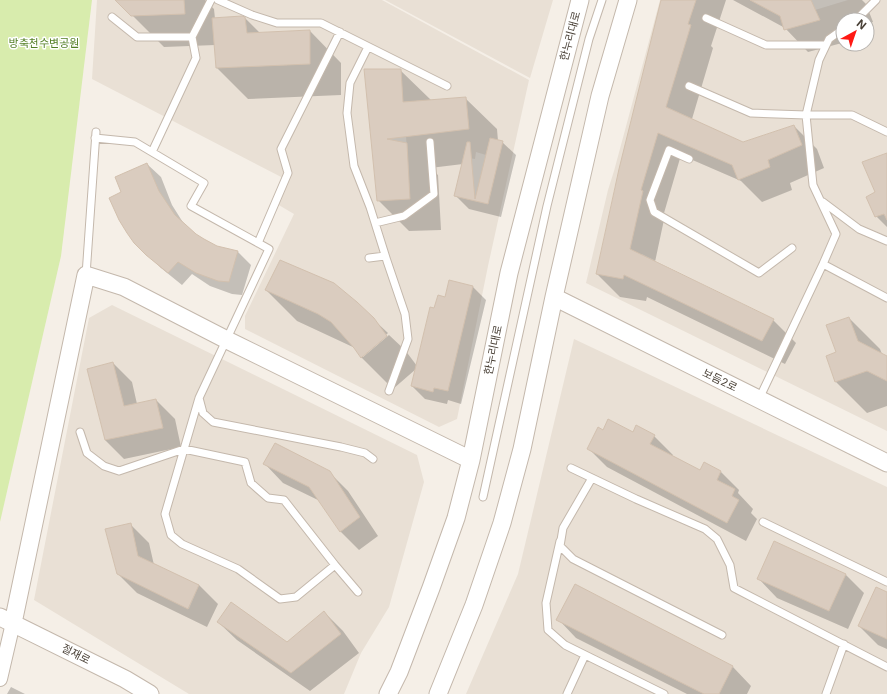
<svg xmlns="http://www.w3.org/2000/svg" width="887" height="694" viewBox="0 0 887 694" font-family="Inter,'Noto Sans KR',sans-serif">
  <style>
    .residential { fill: #e9e0d5; fill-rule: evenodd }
    .green { fill: #d8ecad }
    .shadow { fill: #0003 }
    .building { fill: #daccbf; stroke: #d2c0ae }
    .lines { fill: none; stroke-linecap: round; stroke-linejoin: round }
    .service-casing { stroke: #c4b8ac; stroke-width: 9 }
    .minor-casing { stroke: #c4b8ac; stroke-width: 16 }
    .tertiary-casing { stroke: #c4b8ac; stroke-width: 19 }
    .service { stroke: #fff; stroke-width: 7 }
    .minor { stroke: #fff; stroke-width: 14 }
    .tertiary { stroke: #fff; stroke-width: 17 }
    .labels { text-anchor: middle; stroke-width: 3; stroke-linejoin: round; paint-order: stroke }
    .street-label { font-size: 11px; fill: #483f35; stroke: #fff }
    .park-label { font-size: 11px; fill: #527f24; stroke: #fff }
  </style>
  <rect width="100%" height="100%" fill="#f5efe7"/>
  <path class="residential" d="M97,0H115L132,16L185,14L184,0H382L529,80L488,266L457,419L439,427L245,329V316L294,214L277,204L287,180L92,79ZM245,16L247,33L310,30V64L216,68L212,18ZM365,69H400L403,102L466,97L469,129L406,136L410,199L377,201ZM490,138L503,141L487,204L454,196L464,157L475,159L476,152L486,155ZM449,280L473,286L448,391L434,388L433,392L411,386L430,307L434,308L438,295L445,297ZM334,283L357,302L374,318L387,336L361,358L354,348L331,322L318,314L265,290Z
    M385,0H553L530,78Z
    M660,0H750L780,16L785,30L815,10L848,0H887V153L862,162L875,192L866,197L875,216L887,213V356L858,341L849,317L826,325L836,352L826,356L835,382L867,371L887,381V431L586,283L608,190L614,171ZM658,16L690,25L644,179ZM843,20H867V44H843ZM669,108L743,142L794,125L802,145L768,160L770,167L739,180L732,165L661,134ZM615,186L623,279L596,274ZM642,254L774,319L762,341L630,277Z
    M112,305L417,455L424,482L389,607L361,653L344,694H189L34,600L89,318ZM113,362L124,406L156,399L163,428L105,440L87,369ZM275,443L330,471L360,517L340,532L309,487L264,464ZM131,523L138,556L199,585L189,609L117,574L105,530ZM231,603L287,642L324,611L341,633L291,673L217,622Z
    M574,339L887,487V592L876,588L858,626L887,639V694H719L733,666L575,584L557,620L704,694H466L518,574ZM608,419L633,432L636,425L655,435L650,444L700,470L704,462L721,471L717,480L735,489L732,496L739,500L727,523L587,449L598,427L603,430ZM774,541L846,574L829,611L758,579Z"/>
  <path class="green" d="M0,0H92L61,256L0,522Z"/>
  <path class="shadow" d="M117,0H205L214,9L215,19L245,18L260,33L310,31L341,63V95L248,99L217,68L215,45L164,47Z
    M662,0H726L711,46L713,48L692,119L743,143L794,126L817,149L824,168L790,183L792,190L762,202L741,181L681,155L664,213L665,215L655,262L773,320L796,343L785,364L647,297L646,301L620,297L597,274Z
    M733,0H862L866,4L873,22L867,24V20H843V31L837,33L842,43L808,52L785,28Z
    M365,70H400L431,100L465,98L497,129L498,141L502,142L516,155L501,217L469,209L455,195L463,164L430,168L438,175L441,230L409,231L378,200Z
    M887,154V227L876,216V193Z
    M147,164L161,177L172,205L184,224L196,235L217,247L238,252L251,265L242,295L232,294L210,286L192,274L182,285L161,268L135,242L122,192Z
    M473,287L486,300L461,404L448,400L447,404L425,399L412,386L416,369L393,389L362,358L355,348L297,321L266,290L373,319L388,333L363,355V357L389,335L405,350L417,366L435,309L445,298Z
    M849,318L880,349L882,354L887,357V406L867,413L836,382L827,357L837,353Z
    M113,363L132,382L137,404L156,400L175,419L181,447L124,459L105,440Z
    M603,431L654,436L673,455L672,456L700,471H720L739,490L738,493L753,509L751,513L757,519L746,541L607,467L588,448Z
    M265,464L329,472L348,491L378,536L359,550L341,532L320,501L283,483Z
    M130,524L149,543L154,565L199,585L218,604L207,627L137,593L118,574Z
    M846,575L864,593L848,629L777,598L759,579Z
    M575,585L733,667L751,686L747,694H687L576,638L558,619Z
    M887,594V649L878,645L859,626Z
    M324,612L343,631L359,653L310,691L237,640L218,622L287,643Z
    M11,687L25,694H7Z"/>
  <path class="building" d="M115,0H184L185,14L131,16Z
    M661,0H696L688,24L691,25L666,107L743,142L794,125L802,145L768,160L770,167L738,180L732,165L658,133L641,190L643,191L630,249L774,319L762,341L624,275L623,279L596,274L619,169Z
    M750,0H811L820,20L784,30L780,16Z
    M242,16L245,17L247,33L310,30V64L216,68L212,18Z
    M364,69H401L403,102L466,97L469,129L387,139L407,143L410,199L377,201Z
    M490,138L503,141L488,204L454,196L467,142H470L475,199Z
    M887,153V220L884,214L875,217L866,197L875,192L862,162Z
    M147,163L159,191L175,215L196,234L204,239L217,246L238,251L229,282L218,281L196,273L178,262L168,273L146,255L134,243L127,233L119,220L109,198L121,192L115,177Z
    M280,260L334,283L357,302L374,318L387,336L361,358L354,348L331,322L318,314L265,290Z
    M449,280L473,286L448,391L434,388L433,392L411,386L430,307L434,308L438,295L445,297Z
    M849,317L858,341L887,356V381L867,371L835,382L826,356L836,352L826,325Z
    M113,362L124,406L156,399L163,428L105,440L87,369Z
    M608,419L633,432L636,425L655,435L650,444L700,470L704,462L721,471L717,480L735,489L732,496L739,500L727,523L587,449L598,427L603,430Z
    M275,443L330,471L360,517L340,532L309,487L263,464Z
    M131,523L138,556L199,585L188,609L117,574L105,529Z
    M774,541L846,574L829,611L757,579Z
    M575,584L733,666L719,694H704L556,620Z
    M876,587L887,592V639L858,626Z
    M231,602L287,642L324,611L341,634L291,673L217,622Z"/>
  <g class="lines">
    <defs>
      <path id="service" d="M218,0L252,15L277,23H321L447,86
        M112,17L137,37H192
        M706,18L766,45H826
        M856,20L876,0
        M368,47L350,83L347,113L354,166L370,207L387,261L405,314L408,339L389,391
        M689,86L751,113L806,115H852L887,132
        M95,138L135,142L204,183L191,206L269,249L199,398L203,413L213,422L341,447L365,453L373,459
        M152,152L196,58L192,37L211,0
        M689,159L669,150L650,200L654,212L759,273L792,248
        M823,202L859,229L887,241
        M375,223L404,216L434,194L430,142
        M258,243L288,173L281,149L340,32
        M369,258L385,256
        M823,264L887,298
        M86,275L96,132
        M199,398L165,514L171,535L182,544L238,569L280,599L296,597L335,565
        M759,399L823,264L836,234L813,185L806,115L819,60L829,39L843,29
        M80,432L87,453L104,466L119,471L184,449L245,462L251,483L268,498L284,500L335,565L358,592
        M571,468L636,499L705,529L717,539L730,565L734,588L887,667
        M592,478L563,528L560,546L573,559L722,635
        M483,497L547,206L589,39L602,0
        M763,522L887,582
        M560,541L546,603L548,630L565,645L664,694
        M567,694L585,655
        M826,694L844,644"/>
      <path id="minor" d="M0,679L13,623"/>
      <path id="tertiary" d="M554,297L887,463
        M0,617L125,679L150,694
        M13,623L86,275L124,287L227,340L471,460
        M388,694L399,672L431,588L456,518L471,460L509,273L580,0
        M438,694L474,605L502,523L522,449L554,297L600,96L628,0"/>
    </defs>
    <use href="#service" class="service-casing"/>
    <use href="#minor" class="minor-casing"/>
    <use href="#tertiary" class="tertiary-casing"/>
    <use href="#service" class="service"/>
    <use href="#minor" class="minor"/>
    <use href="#tertiary" class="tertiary"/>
  </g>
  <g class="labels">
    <g class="street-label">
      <text transform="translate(570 36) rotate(-75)" y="4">한누리대로</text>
      <text transform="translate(493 350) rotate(-78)" y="4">한누리대로</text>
      <text transform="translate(720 380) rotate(26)" y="4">보듬2로</text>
      <text transform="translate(76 654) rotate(27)" y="4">절재로</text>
    </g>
    <g class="park-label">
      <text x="44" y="47">방축천수변공원</text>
    </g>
  </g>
  <g transform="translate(855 32) rotate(40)"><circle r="19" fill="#ffffff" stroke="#b6b2ae"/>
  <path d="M0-3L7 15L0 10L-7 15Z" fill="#ff1914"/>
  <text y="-6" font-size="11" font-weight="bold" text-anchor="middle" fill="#483f35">N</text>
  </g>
</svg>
